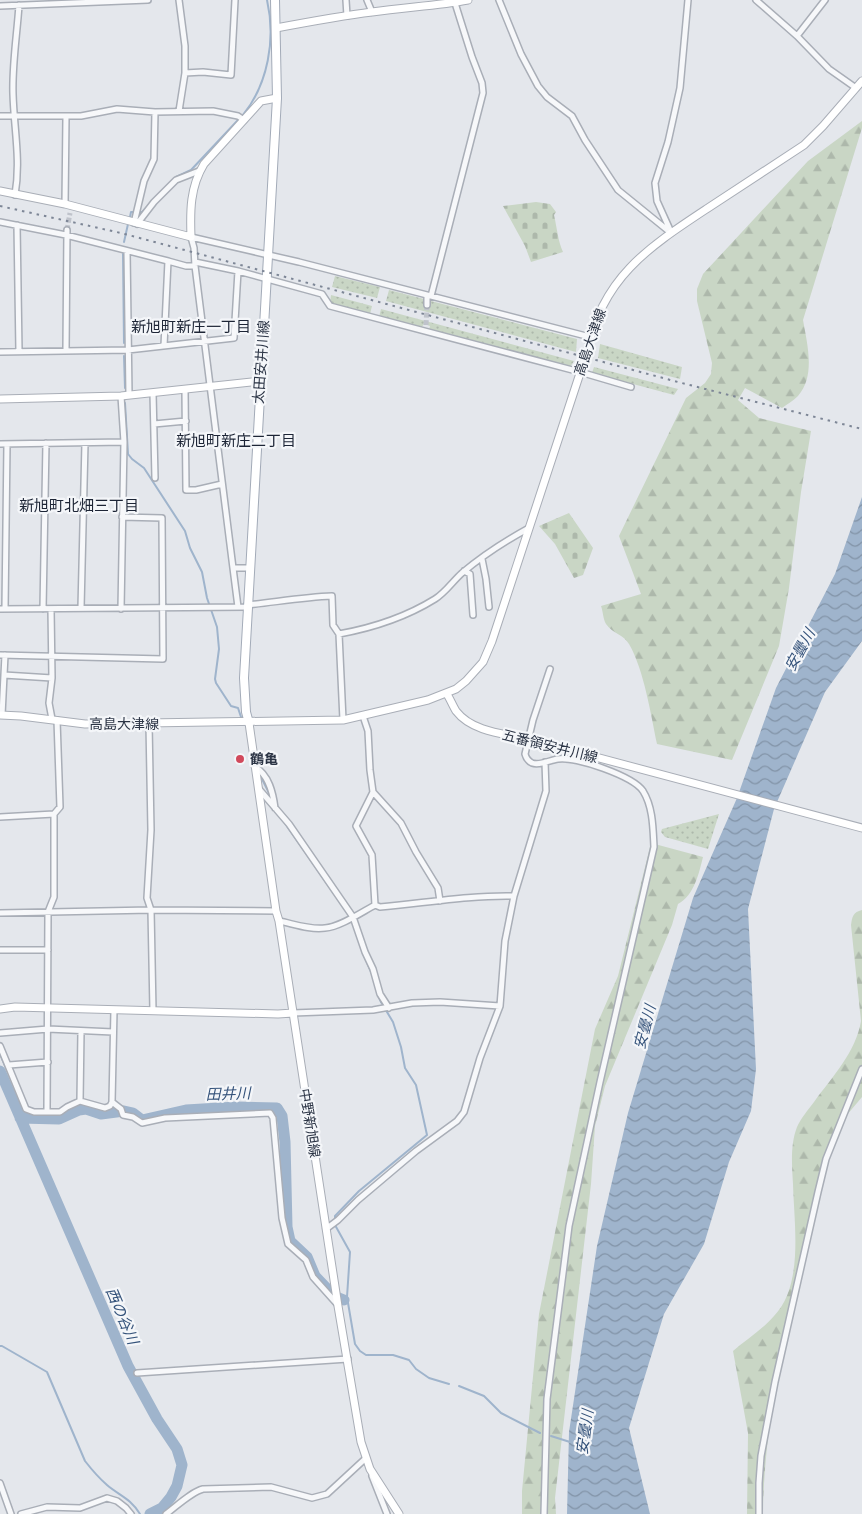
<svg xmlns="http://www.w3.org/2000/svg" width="862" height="1514" viewBox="0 0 862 1514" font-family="Manrope,'Noto Sans JP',sans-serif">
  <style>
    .grass { fill: url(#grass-dots) }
    .forest { fill: url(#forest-firs) }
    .cemetery { fill: url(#cemetery-stones) }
    .water { fill: url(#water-waves) }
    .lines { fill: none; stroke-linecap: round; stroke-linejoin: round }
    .stream { stroke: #9fb4cc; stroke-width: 2 }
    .river { stroke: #9fb4cc; stroke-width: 11 }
    .street-tunnel { stroke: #bfc3cb; stroke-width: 5; stroke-dasharray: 5 2.5; stroke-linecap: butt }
    .street-casing { stroke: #a9aeb7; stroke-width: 8 }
    .secondary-casing { stroke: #a9aeb7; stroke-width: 9 }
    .primary-casing { stroke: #a3abb8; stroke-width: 10 }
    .street { stroke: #f7f8fa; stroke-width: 5 }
    .secondary { stroke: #fff; stroke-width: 7 }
    .primary { stroke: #fff; stroke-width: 8 }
    .rail { stroke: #7d8696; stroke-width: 2; stroke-dasharray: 2.5 5; stroke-linecap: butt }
    .poi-dot { fill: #d1495b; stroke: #f4f6f9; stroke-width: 2 }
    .labels { text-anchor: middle; stroke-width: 4.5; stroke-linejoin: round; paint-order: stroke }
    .street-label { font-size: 14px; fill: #2b3445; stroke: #f4f6f9 }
    .poi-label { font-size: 14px; font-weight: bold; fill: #2b3445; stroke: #f4f6f9; text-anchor: start }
    .neighbourhood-label { font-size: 15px; fill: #1d2536; stroke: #f4f6f9 }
    .water-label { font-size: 15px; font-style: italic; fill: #34527a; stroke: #f4f6f9 }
  </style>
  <defs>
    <pattern id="grass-dots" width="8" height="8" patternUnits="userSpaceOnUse" patternTransform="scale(1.25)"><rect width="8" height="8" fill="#c9d6c5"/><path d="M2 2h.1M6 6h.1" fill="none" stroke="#adb8ab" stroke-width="1.8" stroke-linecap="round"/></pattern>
    <pattern id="forest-firs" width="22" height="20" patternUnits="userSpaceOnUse" patternTransform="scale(1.25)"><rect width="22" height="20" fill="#c9d6c5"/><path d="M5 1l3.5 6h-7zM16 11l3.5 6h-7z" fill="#adb8ab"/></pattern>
    <pattern id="cemetery-stones" width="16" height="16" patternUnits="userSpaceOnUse" patternTransform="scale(1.25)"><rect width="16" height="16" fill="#c9d6c5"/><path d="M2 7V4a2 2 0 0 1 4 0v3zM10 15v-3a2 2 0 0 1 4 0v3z" fill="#adb8ab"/></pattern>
    <pattern id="water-waves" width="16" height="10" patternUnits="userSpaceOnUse" patternTransform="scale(1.25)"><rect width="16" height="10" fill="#9fb4cc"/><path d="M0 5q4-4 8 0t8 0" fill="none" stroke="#8293a7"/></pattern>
  </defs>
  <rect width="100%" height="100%" fill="#e4e7ec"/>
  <path class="grass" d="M335,276L380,287L377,298L332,287Z
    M389,290L424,299V305L430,306L431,301L577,339L576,352L386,301Z
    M331,295L372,306L370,314L330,303Z
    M381,309L574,361L570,367L429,330L430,326L424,324L421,328L379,317Z
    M600,344L682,367L680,379L598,358Z
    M594,367L678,389L674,395L592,373Z
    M719,814L708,849L665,837L661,832L662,829Z"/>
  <path class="forest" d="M862,121V128L803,320C807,343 816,376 798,396C793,401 787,404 782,408L745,388L738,400L759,418L811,431L801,492L789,588L779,646L732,760L657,744C651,715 644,670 629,644C624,635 612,633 606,624C603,619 603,611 601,606L641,594L619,536L686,398L705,383L711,374L712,363L697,301V289L703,274L808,161Z
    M651,843L703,857C699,873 694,896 678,904L672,925L605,1086L595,1126L591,1184L555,1498L556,1514H522V1491L539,1314L595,1029L618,976Z
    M862,910V1097L841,1122L834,1137C803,1261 765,1386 763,1514H747L748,1433L733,1351C747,1339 763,1329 774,1316C804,1285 794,1224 793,1184C792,1166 790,1145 797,1127C801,1118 808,1110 814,1102C832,1077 856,1052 861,1021L851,925C852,917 853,912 862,910Z"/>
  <path class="cemetery" d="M536,202L550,204L556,212L554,215C557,228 558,241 563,252L531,262L525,246L503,206Z
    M569,513L593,548L583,575L574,578L555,544L539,526Z"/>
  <path class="water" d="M862,497V641L825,692L774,809L748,909L756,1069L751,1111L729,1162L704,1244L664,1314L629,1428L650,1514H567L569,1432L597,1246L628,1113L693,898L737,798L776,688L835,574Z"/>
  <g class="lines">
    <path class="stream" d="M243,115C268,84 276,39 267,0
      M176,177L191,170L238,120
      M138,212H142L150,204
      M130,217L131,212H135
      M124,242L128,224
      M123,254L124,343
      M124,356L125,388
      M125,403L128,454L132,459L144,468L185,531L190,548L202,572L207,598L217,627L219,649L215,679L216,683L231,706L238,708L241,717
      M260,775L270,795
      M282,819L344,908
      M363,953L372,974
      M0,1054L27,1118
      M335,1220V1216L359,1191L427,1135L416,1085L405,1068L401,1047L393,1022L381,1002L378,995
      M335,1225L350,1252L347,1297L355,1344L360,1351L366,1355H393L409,1360L416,1369L429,1378L449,1384
      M0,1346H2L47,1372L85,1461C92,1470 99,1478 107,1485C120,1496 130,1498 140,1514
      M459,1386L484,1396L501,1413L540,1433
      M551,1436L570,1442"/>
    <path class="river" d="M0,1071L128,1366L157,1419L177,1449L182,1465L177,1486L171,1497L162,1508L150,1514
      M20,1118L59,1119L79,1110L86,1109L101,1114L124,1111L133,1113L142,1120L186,1110L237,1107L277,1108L282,1116L285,1142L287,1227L290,1241L307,1257L315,1276L334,1296L344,1300"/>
    <path class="street-tunnel" d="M67,230L70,213
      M426,325L427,305"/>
    <defs>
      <path id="street" d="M346,0L347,16
        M367,0L372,12
        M499,0L521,54L538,86L547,97L572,116L585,140L618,190L671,233
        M756,0L797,36L829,69L856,88
        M0,6L148,0
        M797,36L825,0
        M185,73L203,72L231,75L235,0
        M179,111L185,73V46L179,0
        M0,116H81L117,109L155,112L213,111L238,116L244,120
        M15,195C21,160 14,129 13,94C12,65 17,35 19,5
        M65,204L66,117
        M0,222L66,235L168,261L164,346
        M134,223L144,181L154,159L155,112
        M137,224L154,202L176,180L199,171
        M17,225L19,351
        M671,232L657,201L655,183L668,142L680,88L688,0
        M191,237L299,262L590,337
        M191,237L194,248L195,266L233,568H249
        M127,251L129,395
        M168,261L186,266H195
        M238,271L322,294L330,306L580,372L631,387
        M431,296L483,93L482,83L472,57L455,3
        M427,305V295
        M66,351L67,230
        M0,352L128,350L234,338L238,271L195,262
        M185,390L186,490H196L222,484
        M153,393L155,478
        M121,396L124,442
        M154,424L186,421
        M0,444L124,442L121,609
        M482,559L486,579L489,607
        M233,568L238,607
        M464,571L470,574L473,615
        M247,605C276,602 304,597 332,596L333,625L339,634L343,720
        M81,608L85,443
        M0,609L247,607
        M5,609L7,444
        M43,609L46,443
        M51,609L52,678L49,703L52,719
        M339,634C372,628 406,617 435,599C445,593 453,581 462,573C481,557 507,540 529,528
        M0,655L163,659L162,518L122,517
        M4,675L52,678
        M2,715L5,655
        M363,716L368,731L370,770L373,792L401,823L416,852L438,888L440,901
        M149,724L151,830L147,898L151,910L153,1011
        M255,767C269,775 273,793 275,808
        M259,789L289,824L353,917L365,952L373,969L380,994L389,1008
        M373,792L356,826L372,855L375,905
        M0,817L54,814
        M0,913L151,910L276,911
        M279,921C294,924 310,930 325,928C340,927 362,912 375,905L380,907C425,903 469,895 514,896
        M0,950H48
        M293,1013L373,1010L412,1003L440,1002L500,1006
        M0,1033L48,1029L113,1032
        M0,1046L26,1109L34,1112H60L67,1107L80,1101L105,1108L110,1106L112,1102L114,1010
        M9,1065L48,1062
        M80,1101L81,1031
        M112,1102L121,1109L123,1115L133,1117L142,1123L165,1118L270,1113L273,1118L282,1218L288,1244L306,1260L313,1277L338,1305
        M47,1111L48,912L54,897V814L60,807L57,720
        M326,1229L338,1220L358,1200L416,1151L457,1121L464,1112L480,1058L500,1006L505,941L514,896L546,791L545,762
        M137,1373L348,1359
        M372,1476L387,1514
        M0,1483L11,1514
        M21,1514L47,1507L80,1508L107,1498L117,1501L126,1508L131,1514
        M166,1514C177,1506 191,1492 203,1489L271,1487L312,1498L327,1494L366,1458
        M544,1514L547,1399L569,1226L600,1082L654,847C653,828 653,807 643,791C633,776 575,756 558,759C550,760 540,766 532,763C528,761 526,758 525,754L533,720L550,669
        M759,1514V1483L761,1456L775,1382L818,1192L826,1159L862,1069"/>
      <path id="secondary" d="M276,28C308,22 340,16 372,12C404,7 437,6 468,0
        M0,191L65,204L191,237C190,211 190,187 204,164L261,101L277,98
        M0,399L121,396L260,381
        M447,694C450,699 453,706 456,711C472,732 505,734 528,739L862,828
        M0,715L21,716L85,724L343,720L428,700L456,689L466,681L483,662L492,641L587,352C602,277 649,247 708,208C740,187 772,166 804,145L823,126L862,81
        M249,723L276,911L279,921L338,1306L361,1442L370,1469L399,1514
        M0,1009L15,1007L278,1014L293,1013"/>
      <path id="primary" d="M249,723L246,712L244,678L277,98L275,0"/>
    </defs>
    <use href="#street" class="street-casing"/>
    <use href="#secondary" class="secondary-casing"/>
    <use href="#primary" class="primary-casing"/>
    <use href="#street" class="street"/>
    <use href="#secondary" class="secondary"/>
    <use href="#primary" class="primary"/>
    <path class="rail" d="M0,206L121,233L678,382L862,429"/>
  </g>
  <circle class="poi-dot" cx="240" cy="759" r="5"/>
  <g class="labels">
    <g class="street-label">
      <text transform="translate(590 342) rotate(-71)" y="5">高島大津線</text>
      <text transform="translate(261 362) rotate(-86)" y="5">太田安井川線</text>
      <text x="124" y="729">高島大津線</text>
      <text transform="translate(550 746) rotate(14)" y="5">五番領安井川線</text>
      <text transform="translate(310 1123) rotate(81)" y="5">中野新旭線</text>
    </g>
    <g class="poi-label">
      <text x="250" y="764">鶴亀</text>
    </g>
    <g class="neighbourhood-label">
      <text x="191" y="332">新旭町新庄一丁目</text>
      <text x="236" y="446">新旭町新庄二丁目</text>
      <text x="79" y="511">新旭町北畑三丁目</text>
    </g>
    <g class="water-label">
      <text transform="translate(800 650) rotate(-61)" y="5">安曇川</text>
      <text transform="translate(645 1027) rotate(-75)" y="5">安曇川</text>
      <text transform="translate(228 1094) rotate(-2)" y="5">田井川</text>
      <text transform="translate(122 1316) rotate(67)" y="5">西の谷川</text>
      <text transform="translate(585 1432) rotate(-82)" y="5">安曇川</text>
    </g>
  </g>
</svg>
